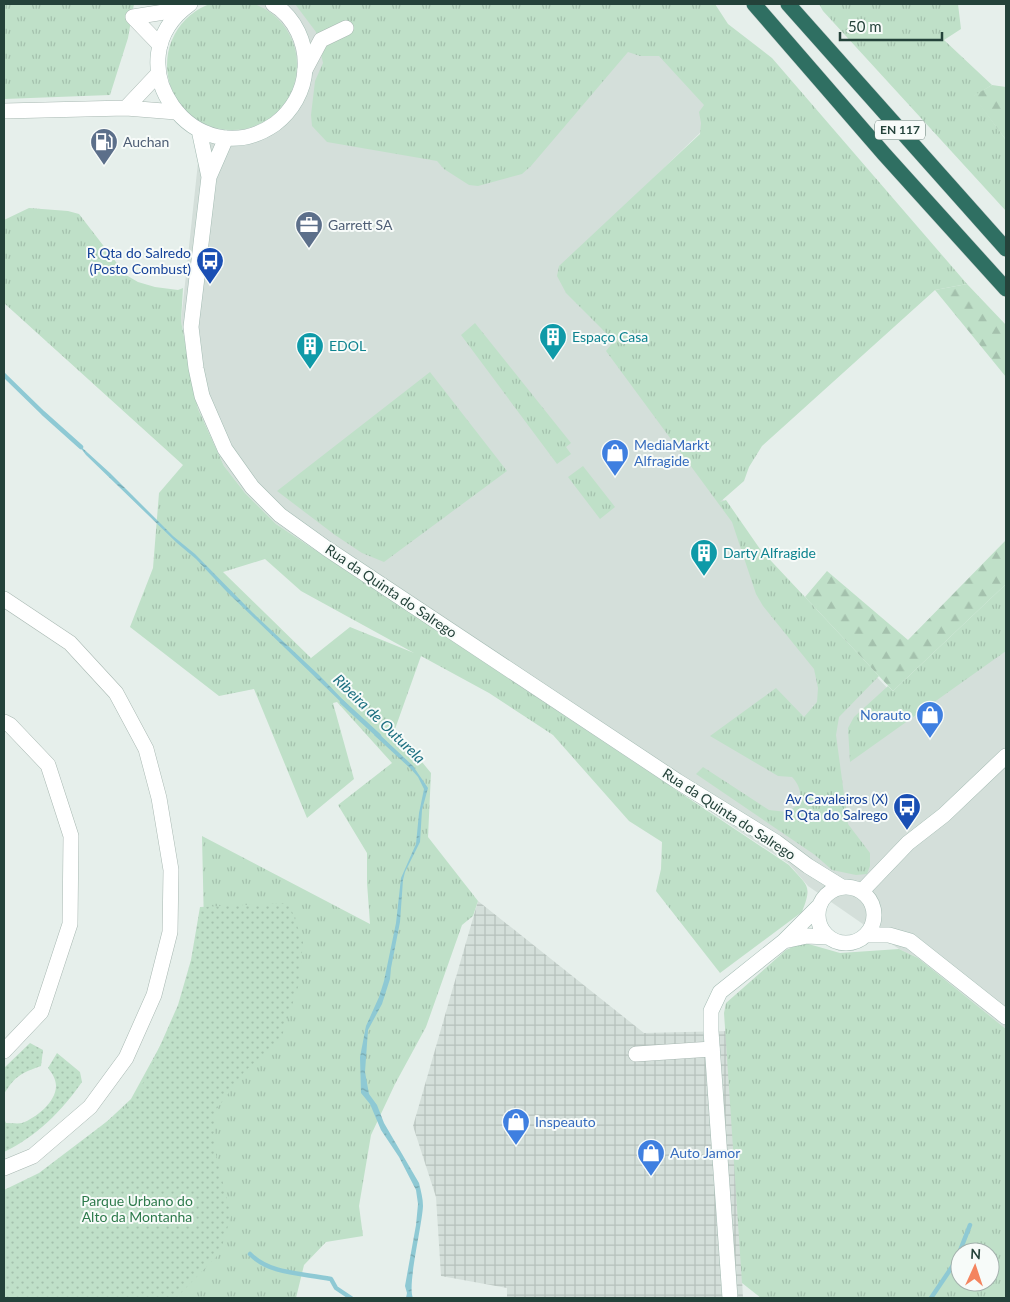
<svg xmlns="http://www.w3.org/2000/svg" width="1010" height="1302" viewBox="0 0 1010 1302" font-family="Lato,sans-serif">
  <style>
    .built { fill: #d4dfda }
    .industrial { fill: url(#industrial-grid) }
    .grass { fill: url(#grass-tufts); fill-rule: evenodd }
    .forest { fill: url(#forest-firs) }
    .park { fill: url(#park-dots) }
    .water { fill: url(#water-ripples) }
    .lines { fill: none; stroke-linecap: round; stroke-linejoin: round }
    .stream { stroke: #8ec9d4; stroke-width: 4.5 }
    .street-casing { stroke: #a8b8b2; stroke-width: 16 }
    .secondary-casing { stroke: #a4bbb3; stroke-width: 16 }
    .highway-casing { stroke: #c2cac8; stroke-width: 16 }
    .street { stroke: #fff; stroke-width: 15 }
    .secondary { stroke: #fff; stroke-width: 15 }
    .highway { stroke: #2f6f62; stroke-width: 15 }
    .labels { text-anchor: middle; stroke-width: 4; stroke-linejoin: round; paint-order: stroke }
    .shield { fill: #f7fbf9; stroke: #637a73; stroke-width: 1 }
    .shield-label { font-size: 12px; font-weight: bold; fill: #24423a }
    .service-label { font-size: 14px; fill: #4e5e75; stroke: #f7fbf9; text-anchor: start }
    .transit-label { font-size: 14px; fill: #164399; stroke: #f7fbf9; text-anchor: end }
    .culture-label { font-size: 14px; fill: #0d838f; stroke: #f7fbf9; text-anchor: start }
    .shop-label { font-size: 14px; fill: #366cbe; stroke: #f7fbf9; text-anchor: start }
    .street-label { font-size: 14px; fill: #24423a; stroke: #f7fbf9 }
    .park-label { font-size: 14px; fill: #2d7a4b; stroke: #f7fbf9 }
    .water-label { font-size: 15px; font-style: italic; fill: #1c6f80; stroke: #f7fbf9 }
  </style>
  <defs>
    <pattern id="industrial-grid" width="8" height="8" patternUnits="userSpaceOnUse" patternTransform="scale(1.25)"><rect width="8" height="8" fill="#d4dfda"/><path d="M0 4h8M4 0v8" fill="none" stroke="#b6c1bc"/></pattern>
    <pattern id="grass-tufts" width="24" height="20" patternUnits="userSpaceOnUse" patternTransform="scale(1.25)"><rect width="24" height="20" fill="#bfe0c8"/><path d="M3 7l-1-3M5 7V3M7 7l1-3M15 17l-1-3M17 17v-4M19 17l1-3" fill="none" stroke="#a4c1ad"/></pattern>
    <pattern id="forest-firs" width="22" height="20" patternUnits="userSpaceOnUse" patternTransform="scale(1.25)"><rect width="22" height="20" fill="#bfe0c8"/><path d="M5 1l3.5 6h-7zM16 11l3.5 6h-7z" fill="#a4c1ad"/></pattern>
    <pattern id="park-dots" width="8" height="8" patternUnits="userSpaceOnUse" patternTransform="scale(1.25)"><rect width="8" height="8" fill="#bfe0c8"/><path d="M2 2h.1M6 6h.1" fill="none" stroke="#a4c1ad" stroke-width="1.8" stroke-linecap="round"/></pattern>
    <pattern id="water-ripples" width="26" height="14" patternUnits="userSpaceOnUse" patternTransform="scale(1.25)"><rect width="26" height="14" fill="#8ec9d4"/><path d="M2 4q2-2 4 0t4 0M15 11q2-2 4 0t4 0" fill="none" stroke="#74a5ad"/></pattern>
  </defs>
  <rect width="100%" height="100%" fill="#e6efeb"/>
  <path class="built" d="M215,4H660L742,92L564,265L758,551L892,693L1006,587V1029L918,958L899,949L808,886L789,864L276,524L245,493L224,466L198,409L181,321Z"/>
  <path class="industrial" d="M478,901L644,1033L730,1031L743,1298H507V1288L441,1276L436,1197L413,1126Z"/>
  <path class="grass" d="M167 65a65 65 0 1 1 130 0a65 65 0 1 1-130 0Z
    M4,4H134L128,38L110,95L4,99Z
    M295,4H715L728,24L772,58L967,284L935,290L762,446L749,467L744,481L720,502L726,500L760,549L879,676L839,717L836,735L848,824L870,853V866L867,874L856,875L832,870L815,855L696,774L703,767L769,810L787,812L800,804C801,792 800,786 792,777L778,776L710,736L776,688L804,717L817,702L818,688L814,669L763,606L756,594L732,522L606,351L614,341L566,293L557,276L559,266L700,134L701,123L699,112L704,105L659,56H640L628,52L531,166L522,174L478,186L469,185L444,169L437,161L327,142L312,126L311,115L315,81L323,63L316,32Z
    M819,4H958L961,29L944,40L992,85L974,96L1006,140V211L823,11Z
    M29,208L68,211L79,214L126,275L138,282L155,287L178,290L183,288L181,321L198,409L224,466L245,493L276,524L789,865C807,886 813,884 802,912L720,973L656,891L661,869L662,842L629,821L553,735L489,693L421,656L395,729L431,773L428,837L478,901L473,916L462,925L426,1027L395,1084L371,1135L359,1206L363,1236L326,1242L304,1265L296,1298H35L68,1158L131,1099L189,993L204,926L202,836L370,924L367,883V853L338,805L392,763L337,702L333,703L354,779L307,818L254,689L219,696L130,627L153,568L159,493L183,465L4,303V220ZM265,559L301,591L414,653L350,627L311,658L223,572Z
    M475,323L571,443L566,447L571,454L557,464L461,335Z
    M430,372L507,471L384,562L362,553L335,535L277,491Z
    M583,466L615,507L600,519L568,477Z
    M1006,584V651L850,762L848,728L854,717L888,686L893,691Z
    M805,943L840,953L899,949L918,958L1006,1029V1298H761L742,1283L724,1013L726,1003L786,950L797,945ZM960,1252H990V1282H960Z"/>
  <path class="forest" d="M992,85L1006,87V140L973,96Z
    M967,284L1006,325V377L935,290Z
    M1006,540V584L893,691L805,597L827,571L908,640Z"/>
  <path class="park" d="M289,903L303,942L299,984L281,1039L244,1072L216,1110L214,1146L231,1216L220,1253L176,1298H4V1190L39,1173L126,1107L145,1080L178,1005L191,960L200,907Z
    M30,1043L43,1050L41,1066C21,1073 15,1076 4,1094V1068Z
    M57,1053L80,1072L82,1082C61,1112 37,1136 4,1152V1119L6,1123C11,1123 18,1124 22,1123C36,1118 56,1102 56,1086C56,1079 52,1073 48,1068Z"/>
  <path class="water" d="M77,443L110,473L173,536L195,554L252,612L319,675L348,705L346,707L227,592L196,559L177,543L86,455Z
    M377,732L413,766L428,788L422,810L420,842L405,872L403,880L400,922L391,968L390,979L382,1004L368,1030L365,1072L369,1094L377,1105L384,1123L419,1183C421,1191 423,1199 423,1206C422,1226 407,1286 413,1298H406L407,1293L405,1286L416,1225L418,1204L416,1190L399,1157L381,1130L370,1104L361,1093L360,1057L366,1026L379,997L384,981L396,923L401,878L416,844L419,813L424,789L418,777L411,769L374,735Z"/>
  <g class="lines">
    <path class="stream" d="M4,375L43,413L81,447
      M342,702L379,736
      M250,1254C271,1275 303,1273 331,1279L336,1288L351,1298
      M931,1298L956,1261L970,1225"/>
    <defs>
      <path id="street" d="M133,17L183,9
        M133,17L160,45
        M305,70L321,40L346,28
        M126,108L158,74
        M4,111L126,108L176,112
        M4,599L70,643L116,693L146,749L159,798L171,870L170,932L154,995L126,1058L90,1107L33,1156L4,1168
        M4,722L10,725L48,765L71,836L70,924L41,1012L4,1051
        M636,1054L712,1049"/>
      <path id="secondary" d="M190,4C110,61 195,179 275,124C292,111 304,91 305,69C307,44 295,17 273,4
        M199,130L209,177
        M226,138L209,177L191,327L196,368L202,396L225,449L252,487L280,515L326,548L677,781L776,842L808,866L842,887
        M818 915a28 28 0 1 1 56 0a28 28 0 1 1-56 0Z
        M862,891L908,843L944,815L1006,756
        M866,935H889L910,941L1006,1017
        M784,941L807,936L827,937
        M730,1298L711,1031V1011L720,992L784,941L818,907"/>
      <path id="highway" d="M754,4L884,154L1006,289
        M788,4L1006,249"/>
    </defs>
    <use href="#street" class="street-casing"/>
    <use href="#secondary" class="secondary-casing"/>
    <use href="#highway" class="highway-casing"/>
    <use href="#street" class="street"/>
    <use href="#secondary" class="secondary"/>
    <use href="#highway" class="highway"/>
  </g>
  <defs>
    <symbol id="fuel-pin" viewBox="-11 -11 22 30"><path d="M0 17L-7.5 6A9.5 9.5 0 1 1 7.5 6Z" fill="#5c6f8a" stroke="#f7fbf9"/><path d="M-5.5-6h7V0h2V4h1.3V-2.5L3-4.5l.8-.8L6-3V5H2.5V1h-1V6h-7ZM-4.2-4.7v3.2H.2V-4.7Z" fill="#fff"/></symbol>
    <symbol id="office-pin" viewBox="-11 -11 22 30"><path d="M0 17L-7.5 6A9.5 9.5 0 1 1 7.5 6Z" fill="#5c6f8a" stroke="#f7fbf9"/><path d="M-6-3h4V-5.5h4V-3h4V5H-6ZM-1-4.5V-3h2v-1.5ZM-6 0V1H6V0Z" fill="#fff"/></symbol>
    <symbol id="bus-pin" viewBox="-11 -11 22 30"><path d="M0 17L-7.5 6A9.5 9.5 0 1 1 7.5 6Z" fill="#1a4fb4" stroke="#f7fbf9"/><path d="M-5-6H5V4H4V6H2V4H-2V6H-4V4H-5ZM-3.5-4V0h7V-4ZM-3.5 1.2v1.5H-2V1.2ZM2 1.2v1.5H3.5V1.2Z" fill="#fff"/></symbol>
    <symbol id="building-pin" viewBox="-11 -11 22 30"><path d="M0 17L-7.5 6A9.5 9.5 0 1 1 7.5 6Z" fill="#0f9aa8" stroke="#f7fbf9"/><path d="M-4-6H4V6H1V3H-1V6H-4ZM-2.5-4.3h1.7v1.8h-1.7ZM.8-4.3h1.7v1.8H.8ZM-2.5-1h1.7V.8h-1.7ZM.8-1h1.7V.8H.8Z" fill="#fff"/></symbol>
    <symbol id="shop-pin" viewBox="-11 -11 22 30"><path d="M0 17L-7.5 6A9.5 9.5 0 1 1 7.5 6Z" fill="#3f7fe0" stroke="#f7fbf9"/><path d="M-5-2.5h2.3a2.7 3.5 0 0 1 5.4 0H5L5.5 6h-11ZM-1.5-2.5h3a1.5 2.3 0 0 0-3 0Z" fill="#fff"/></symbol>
  </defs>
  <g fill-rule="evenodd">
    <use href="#fuel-pin" x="88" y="126" width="32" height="43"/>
    <use href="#office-pin" x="293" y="209" width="32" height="43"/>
    <use href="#bus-pin" x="194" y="245" width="32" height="43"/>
    <use href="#building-pin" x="537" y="321" width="32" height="43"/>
    <use href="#building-pin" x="294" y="330" width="32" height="43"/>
    <use href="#shop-pin" x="599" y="437" width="32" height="43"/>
    <use href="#building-pin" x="688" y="537" width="32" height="43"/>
    <use href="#shop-pin" x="914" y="699" width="32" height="43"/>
    <use href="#bus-pin" x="891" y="791" width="32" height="43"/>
    <use href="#shop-pin" x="500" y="1106" width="32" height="43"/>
    <use href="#shop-pin" x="635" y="1137" width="32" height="43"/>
  </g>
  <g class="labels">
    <rect class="shield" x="875" y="120.5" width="50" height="19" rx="4"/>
    <g class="shield-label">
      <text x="900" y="134">EN 117</text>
    </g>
    <g class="service-label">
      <text x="123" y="147">Auchan</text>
      <text x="328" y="230">Garrett SA</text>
    </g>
    <g class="transit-label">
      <text x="191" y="258">R Qta do Salredo<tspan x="191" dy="16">(Posto Combust)</tspan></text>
      <text x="888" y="804">Av Cavaleiros (X)<tspan x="888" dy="16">R Qta do Salrego</tspan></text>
    </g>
    <g class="culture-label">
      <text x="572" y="342">Espaço Casa</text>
      <text x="329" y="351">EDOL</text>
      <text x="723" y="558">Darty Alfragide</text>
    </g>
    <g class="shop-label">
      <text x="634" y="450">MediaMarkt<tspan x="634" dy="16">Alfragide</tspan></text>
      <text x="911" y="720" text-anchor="end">Norauto</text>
      <text x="535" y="1127">Inspeauto</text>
      <text x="670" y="1158">Auto Jamor</text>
    </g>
    <g class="street-label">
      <text transform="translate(391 591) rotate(34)" y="5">Rua da Quinta do Salrego</text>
      <text transform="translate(729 814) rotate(33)" y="5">Rua da Quinta do Salrego</text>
    </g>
    <g class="park-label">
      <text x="137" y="1206">Parque Urbano do<tspan x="137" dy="16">Alto da Montanha</tspan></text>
    </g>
    <g class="water-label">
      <text transform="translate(379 719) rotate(44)" y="5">Ribeira de Outurela</text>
    </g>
  </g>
  <rect width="1010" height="1302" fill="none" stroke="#24423a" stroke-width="10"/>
  <g transform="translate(975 1267) rotate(3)"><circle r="24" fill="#f7fbf9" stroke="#a3b1ad"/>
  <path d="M0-4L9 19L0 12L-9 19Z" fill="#f4845f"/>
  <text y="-8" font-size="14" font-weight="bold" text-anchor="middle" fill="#24423a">N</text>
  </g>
  <path d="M840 32v8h102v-8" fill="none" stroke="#24423a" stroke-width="2.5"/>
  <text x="848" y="32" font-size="15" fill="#24423a" stroke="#f7fbf9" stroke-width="4" paint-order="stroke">50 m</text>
</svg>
